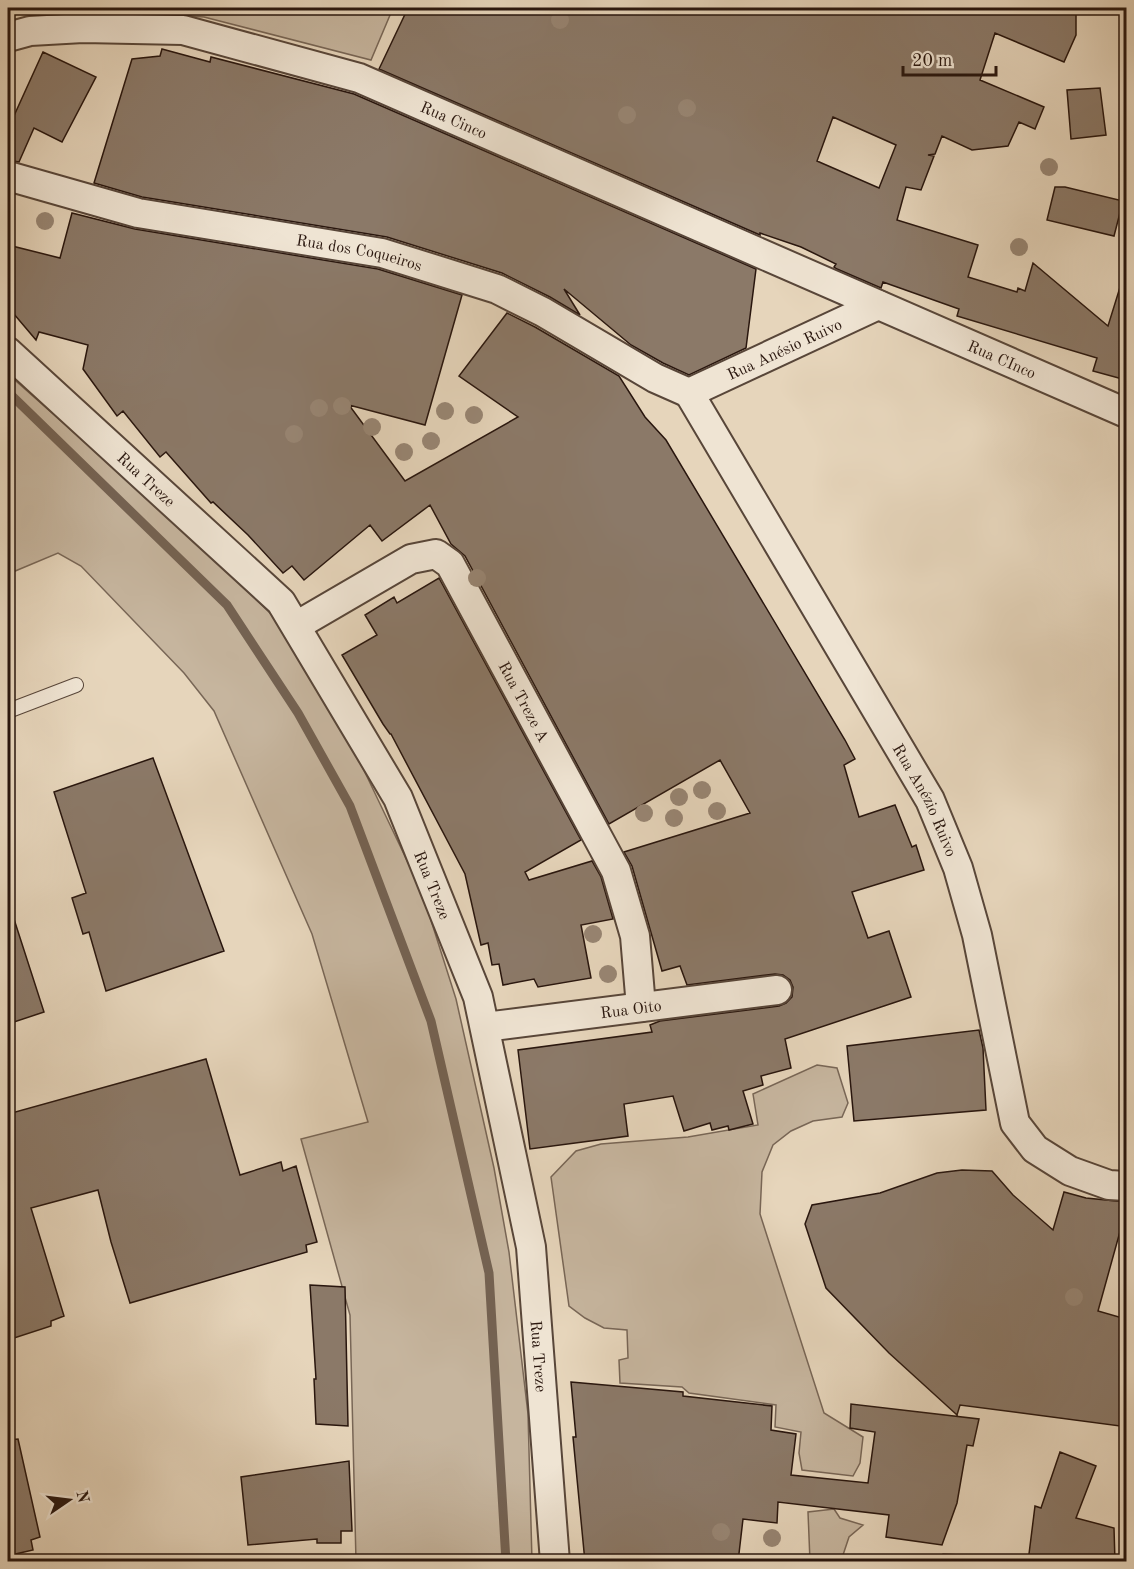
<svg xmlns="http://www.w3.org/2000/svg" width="1134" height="1569" viewBox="0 0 1134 1569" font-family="'Old Standard TT',serif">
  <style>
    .green { fill: #c6b59e; stroke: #786656; stroke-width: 1.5 }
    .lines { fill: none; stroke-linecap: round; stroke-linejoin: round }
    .stream { stroke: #746252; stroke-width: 9 }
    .building { fill: #8b7968; stroke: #29160e; stroke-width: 1.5; fill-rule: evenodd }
    .lane-casing { stroke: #584639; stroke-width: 16 }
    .street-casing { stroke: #584639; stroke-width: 32 }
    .lane { stroke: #efe4d3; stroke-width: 14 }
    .street { stroke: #efe4d3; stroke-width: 28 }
    .tree { fill: #988674 }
    .labels { text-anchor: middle; stroke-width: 6; stroke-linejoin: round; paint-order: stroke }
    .street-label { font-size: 16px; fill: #29160e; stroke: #efe4d3 }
  </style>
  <rect width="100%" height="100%" fill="#e6d5bb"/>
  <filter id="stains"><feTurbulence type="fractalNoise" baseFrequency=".00333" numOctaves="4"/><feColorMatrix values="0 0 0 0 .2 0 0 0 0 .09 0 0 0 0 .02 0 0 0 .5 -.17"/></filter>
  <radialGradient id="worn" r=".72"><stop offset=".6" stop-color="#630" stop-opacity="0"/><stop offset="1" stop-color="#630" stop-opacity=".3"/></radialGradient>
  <path class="green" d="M57,8H393L371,60L204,17Z
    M8,374L201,545L272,615L361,764L422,892L456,999L494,1168L509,1252L528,1414L532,1561H356L350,1315L301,1139L368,1122L312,934L214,711L184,673L81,566L58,553L8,574Z
    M817,1065L837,1068L848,1103L842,1117L813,1121L791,1131L773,1145L762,1172L760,1214L824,1413L863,1437L860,1463L853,1476L802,1470L799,1453L801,1432L775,1427L776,1405L689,1393L682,1387L620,1383L619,1360L628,1358L627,1330L604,1328L585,1318L569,1306L551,1177L576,1151L601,1144L688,1137L758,1125L753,1094Z
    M834,1509L840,1518L863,1525L849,1537L842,1558L843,1561H810L808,1512Z
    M943,1554L975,1556L1019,1561H939Z"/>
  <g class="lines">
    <path class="stream" d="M8,392L227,605L298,713L350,806L431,1021L489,1273L506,1562"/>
  </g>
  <path class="building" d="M408,8H1076V35L1064,62L995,33L980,80L1044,107L1035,129L1019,122L1008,146L972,150L942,136L935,154L928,155L934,156L921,190L906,187L897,220L978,245L968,277L1017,292L1018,288L1025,291L1033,263L1108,326L1121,284L1126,285V380L1093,371L1097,358L957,316L959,309L883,282L881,288L837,269L834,267L836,264L801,247L760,233V235L379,69ZM833,117L896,145L879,188L817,161Z
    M162,49L210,62L211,57L354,94L756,269L746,348L689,375L663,363L631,345L564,289L580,315L550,297L502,273L387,237L142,197L94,183L132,59L160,56Z
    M43,52L96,77L62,142L34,128L19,162L8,160V129Z
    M1100,88L1106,135L1071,139L1067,90Z
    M1055,187H1065L1123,201L1114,236L1047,220Z
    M72,213L135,229L378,269L462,295L425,425L349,405L405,481L518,417L459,376L507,313L535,327L619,376L645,417L666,440L845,740L855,759L844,765L859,817L895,805L912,847L916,845L924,870L852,892L868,938L889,931L911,997L785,1039L791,1068L761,1076L763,1085L743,1091L753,1124L729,1130L728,1126L712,1130L710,1123L684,1131L673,1096L624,1104L628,1136L530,1149L518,1050L652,1032L650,1025L660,1021L779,1006L786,1003L792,997L793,987L790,980L783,975L775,974L687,985L680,966L662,971L632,866L624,852L750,813L720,760L609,824L465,556L451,544L430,505L382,541L370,525L304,580L292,566L283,573L248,535L213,502L211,503L166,452L160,457L123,411L117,416L83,369L88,345L39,332L36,340L8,307V264L12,246L60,258Z
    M439,578L581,840L525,872L529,880L592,861L601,877L613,919L581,925L591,978L538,987L534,979L503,985L499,964L492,965L488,943L481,945L465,874L391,734H390L383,724L342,655L377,635L365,615L394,597L397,603Z
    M153,758L224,951L106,991L89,932L83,934L72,898L86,893L54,792Z
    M13,916L44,1012L8,1024V917Z
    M979,1030L983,1048L986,1110L854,1121L847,1046Z
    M206,1059L240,1175L281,1162L283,1171L296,1166L317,1242L306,1245L307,1252L130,1303L111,1242L98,1190L31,1208L64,1316L51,1321V1326L8,1340V1114Z
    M962,1170L992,1171L1013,1195L1053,1230L1064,1192L1086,1198L1126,1202V1210L1098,1311L1126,1319V1399L1120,1426L960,1405L957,1415L889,1353L826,1288L805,1224L812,1205L880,1193L937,1173Z
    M310,1285L345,1287L348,1426L316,1424L314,1379H316Z
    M571,1382L683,1392V1396L772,1406L771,1430L796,1434L791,1475L868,1483L875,1432L850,1428L851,1404L979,1419L973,1446L967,1445L957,1503L942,1545L886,1537L889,1515L778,1502L777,1523L743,1519L738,1562H585L573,1437H576Z
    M18,1439L40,1537L31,1540L33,1550L11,1555L9,1547H8V1440Z
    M1060,1452L1096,1466L1076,1518L1114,1528L1115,1562H1028L1035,1506L1041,1508Z
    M349,1461L352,1531H341V1543H317V1539L248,1545L241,1477Z"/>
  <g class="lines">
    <defs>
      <path id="lane" d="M8,711L76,685"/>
      <g id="street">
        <path id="s1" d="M8,37L30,31L83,28L183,30L359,78L1126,413"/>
        <path id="s2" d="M8,176L138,213L382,253L497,289L543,312L655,378L689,393"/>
        <path id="s3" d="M8,352L281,602L398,798L478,997L531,1247L555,1562"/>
        <path id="s4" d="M689,393L930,800L958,868L977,935L1015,1123L1035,1149L1070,1171L1109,1185L1126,1186"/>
        <path id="s5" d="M689,393L878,305"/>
        <path id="s6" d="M296,626L411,559L436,554L450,564L616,871L635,936L641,1007"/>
        <path id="s7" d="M485,1027L777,990"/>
      </g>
    </defs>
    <use href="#lane" class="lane-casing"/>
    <use href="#street" class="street-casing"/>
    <use href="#lane" class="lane"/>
    <use href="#street" class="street"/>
  </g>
  <g class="tree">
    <circle cx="560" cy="20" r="9"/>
    <circle cx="687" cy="108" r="9"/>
    <circle cx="627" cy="115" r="9"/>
    <circle cx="1049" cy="167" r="9"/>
    <circle cx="45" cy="221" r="9"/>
    <circle cx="1019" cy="247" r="9"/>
    <circle cx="342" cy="406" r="9"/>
    <circle cx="319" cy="408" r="9"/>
    <circle cx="445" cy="411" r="9"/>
    <circle cx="474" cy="415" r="9"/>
    <circle cx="372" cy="427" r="9"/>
    <circle cx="294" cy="434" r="9"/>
    <circle cx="431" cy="441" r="9"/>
    <circle cx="404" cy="452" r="9"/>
    <circle cx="477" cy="578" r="9"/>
    <circle cx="702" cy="790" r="9"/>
    <circle cx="679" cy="797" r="9"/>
    <circle cx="717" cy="811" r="9"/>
    <circle cx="644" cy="813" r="9"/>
    <circle cx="674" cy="818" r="9"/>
    <circle cx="593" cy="934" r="9"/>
    <circle cx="608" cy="974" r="9"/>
    <circle cx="1074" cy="1297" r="9"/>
    <circle cx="721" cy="1532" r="9"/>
    <circle cx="772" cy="1538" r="9"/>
  </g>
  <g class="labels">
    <g class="street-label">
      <text dy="6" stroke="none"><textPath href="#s1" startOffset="462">Rua Cinco</textPath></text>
      <text dy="6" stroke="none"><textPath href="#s2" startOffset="360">Rua dos Coqueiros</textPath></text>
      <text dy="6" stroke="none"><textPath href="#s5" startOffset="105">Rua Anésio Ruivo</textPath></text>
      <text dy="6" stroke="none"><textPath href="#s1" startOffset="1060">Rua CInco</textPath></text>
      <text dy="6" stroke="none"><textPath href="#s3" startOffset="188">Rua Treze</textPath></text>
      <text dy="6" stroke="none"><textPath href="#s6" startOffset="332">Rua Treze A</textPath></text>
      <text dy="6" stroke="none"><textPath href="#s4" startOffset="471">Rua Anézio Ruivo</textPath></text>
      <text dy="6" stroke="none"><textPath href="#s3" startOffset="692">Rua Treze</textPath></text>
      <text dy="6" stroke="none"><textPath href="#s7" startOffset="147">Rua Oito</textPath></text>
      <text dy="6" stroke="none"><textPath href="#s3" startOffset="1178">Rua Treze</textPath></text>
    </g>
  </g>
  <rect width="1134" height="1569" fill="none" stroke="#e6d5bb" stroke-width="30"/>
  <rect x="9" y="9" width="1116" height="1551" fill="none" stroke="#29160e" stroke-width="3"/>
  <rect x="15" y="15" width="1104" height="1539" fill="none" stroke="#29160e" stroke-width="1.5"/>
  <g transform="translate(69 1500) rotate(76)" stroke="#efe4d3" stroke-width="4.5" paint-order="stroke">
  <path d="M0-4.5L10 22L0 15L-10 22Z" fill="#29160e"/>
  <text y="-9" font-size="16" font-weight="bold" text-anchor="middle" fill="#29160e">N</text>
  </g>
  <path d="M903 66v9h93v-9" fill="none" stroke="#29160e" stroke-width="3"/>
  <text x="912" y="66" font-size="18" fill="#29160e" stroke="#efe4d3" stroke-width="4.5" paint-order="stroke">20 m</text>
  <rect width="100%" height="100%" filter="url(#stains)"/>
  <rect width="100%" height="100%" fill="url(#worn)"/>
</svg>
